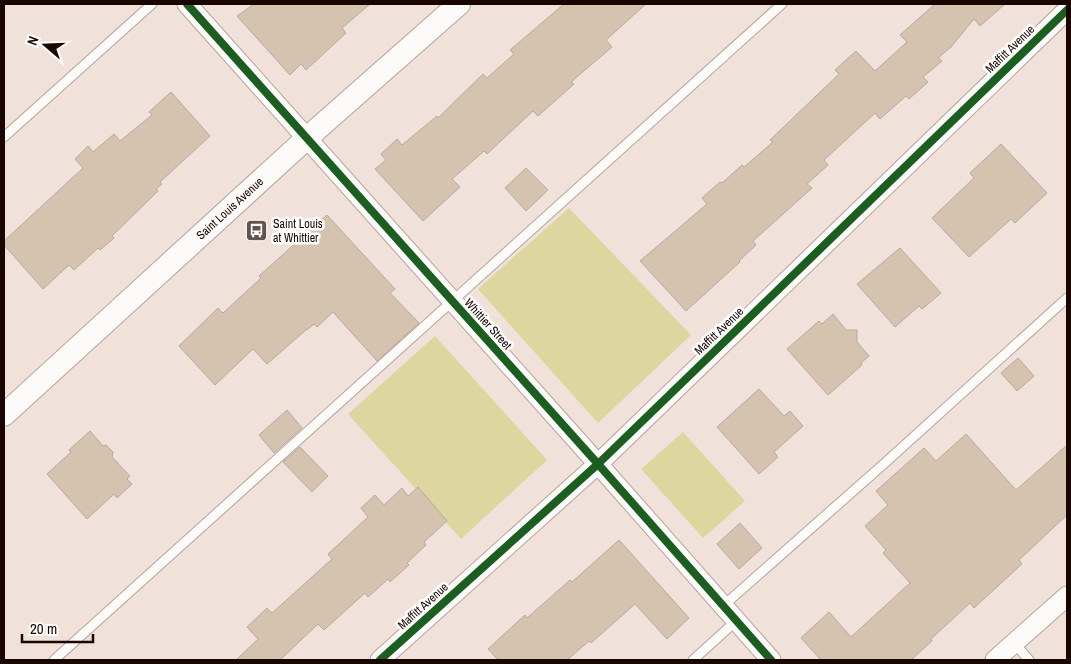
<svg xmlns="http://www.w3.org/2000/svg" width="1071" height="664" viewBox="0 0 1071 664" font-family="'Archivo Narrow',sans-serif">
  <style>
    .green { fill: #ddd69f }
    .building { fill: #d5c2af; stroke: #b8a99d }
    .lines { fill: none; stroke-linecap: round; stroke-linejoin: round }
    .service-casing { stroke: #b5a49b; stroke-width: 11 }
    .minor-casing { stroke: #b5a49b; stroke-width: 21 }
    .tertiary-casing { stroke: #b5a49b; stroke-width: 24 }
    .service { stroke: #fdfbf9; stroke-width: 9 }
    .minor { stroke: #fdfbf9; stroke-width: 19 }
    .tertiary { stroke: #fdfbf9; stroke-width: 22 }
    .cycleway-casing { stroke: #fff; stroke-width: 11 }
    .cycleway { stroke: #1b5e20; stroke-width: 8 }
    .labels { text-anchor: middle; stroke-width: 5; stroke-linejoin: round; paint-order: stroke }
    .street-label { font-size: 12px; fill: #190600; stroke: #fff }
    .poi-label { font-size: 12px; fill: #190600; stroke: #fff; text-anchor: start }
  </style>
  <rect width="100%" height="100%" fill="#f0e2da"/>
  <path class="green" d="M569,208L691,335L598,423L478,289Z
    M435,336L547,460L461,539L348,414Z
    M683,432L745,501L703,538L641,469Z"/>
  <path class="building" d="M254,4H370L342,28L346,33L306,70L301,64L290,75L237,16Z
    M564,4H646L606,40L612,47L571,82L574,84L538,116L533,111L487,154L484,151L452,179L460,187L423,221L375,169L386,160L381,154L397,139L402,145L437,116L438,118L483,74L487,78L514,54L510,50Z
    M935,4H1005L980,26L974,19L951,47L938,58L942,61L923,77L928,82L909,99L906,96L880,119L875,113L824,160L828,165L807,184L812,188L753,241L756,245L739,261L740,262L686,311L640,261L707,204L702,198L720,182L722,183L742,165L744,167L773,142L770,140L839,74L835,70L856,51L875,71L907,42L900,35Z
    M171,92L210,136L160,182L162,184L156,189L158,191L112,236L114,238L100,250L98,248L74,270L69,265L43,289L4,245V241L83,168L75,159L88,146L93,152L114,134L120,141L152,115L149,112Z
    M1001,144L1047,193L1015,223L1011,219L969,257L932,218L974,178L970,173Z
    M526,168L548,190L526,211L505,188Z
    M327,215L395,289L390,293L419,323L377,361L333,312L317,327L314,324L307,330V329L267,364L253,349L215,385L179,346L218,308L223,313L261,278L259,276Z
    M900,248L941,293L922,309L919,306L895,327L857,284Z
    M833,314L846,330H857V342L869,356L861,363L862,365L828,395L787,349L819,321L822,324Z
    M1018,358L1034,376L1017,391L1001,373Z
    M759,389L784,416L790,411L803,426L774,452L778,457L759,474L717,427Z
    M287,410L302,428L274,453L259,435Z
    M90,431L103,446L106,445L113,452L112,457L130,476L127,479L132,484L117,498L114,494L87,519L47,474L71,452L69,450Z
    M966,434L1016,490L1067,445V515L1019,560L1022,564L974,608L970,603L931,639L932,641L911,660H821L801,638L829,612L851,637L910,583L883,553L886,550L865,526L888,505L876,491L924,448L936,461Z
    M300,447L328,476L312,492L283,462Z
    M418,487L447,521L424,542L426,545L407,563L409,565L390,582L388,579L368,597L365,593L324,630L318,624L280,660H236L258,639L247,627L267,608L272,613L332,559L328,554L368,517L361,508L375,495L384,505L402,488L408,496Z
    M740,523L762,548L739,569L717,544Z
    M619,540L689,618L667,639L635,604L591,643L589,641L567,660H498L488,649L525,615L527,618L570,580L572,582Z"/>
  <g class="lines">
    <defs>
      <path id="service" d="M4,137L152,4
        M723,606L886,462L1067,298
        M1014,643L1029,660
        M54,660L782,4
        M693,660L736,621"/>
      <path id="minor" d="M187,4L598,464L771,660
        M380,660L598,464L1067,10
        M995,660L1067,596"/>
      <g id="tertiary">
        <path id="s1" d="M4,415L307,138L459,4"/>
      </g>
    </defs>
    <use href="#service" class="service-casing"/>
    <use href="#minor" class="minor-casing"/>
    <use href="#tertiary" class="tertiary-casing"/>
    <use href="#service" class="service"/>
    <use href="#minor" class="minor"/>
    <use href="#tertiary" class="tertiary"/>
    <defs>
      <path id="cycleway" d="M187,4L598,464L771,660
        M380,660L598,464L1067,10"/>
    </defs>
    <use href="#cycleway" class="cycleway-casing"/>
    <use href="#cycleway" class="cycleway"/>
  </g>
  <defs>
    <symbol id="bus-square" viewBox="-11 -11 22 22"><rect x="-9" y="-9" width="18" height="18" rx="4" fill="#64534c" stroke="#fff"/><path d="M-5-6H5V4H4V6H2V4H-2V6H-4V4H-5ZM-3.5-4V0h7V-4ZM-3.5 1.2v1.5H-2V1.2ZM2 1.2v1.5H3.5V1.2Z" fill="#fff"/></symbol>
  </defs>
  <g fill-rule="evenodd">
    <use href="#bus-square" x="244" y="218" width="25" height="25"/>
  </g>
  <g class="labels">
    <g class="street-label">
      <text transform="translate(1010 49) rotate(-44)" y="4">Maffitt Avenue</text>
      <text dy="4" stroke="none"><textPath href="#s1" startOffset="306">Saint Louis Avenue</textPath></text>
      <text transform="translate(488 324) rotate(48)" y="4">Whittier Street</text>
      <text transform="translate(719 331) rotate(-44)" y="4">Maffitt Avenue</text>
      <text transform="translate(423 606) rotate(-42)" y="4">Maffitt Avenue</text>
    </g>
    <g class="poi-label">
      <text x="273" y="228">Saint Louis<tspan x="273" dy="14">at Whittier</tspan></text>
    </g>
  </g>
  <rect width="1071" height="664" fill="none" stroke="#190600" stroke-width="10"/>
  <g transform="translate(45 45) rotate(289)" stroke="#ffffff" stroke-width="4" paint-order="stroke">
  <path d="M0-4L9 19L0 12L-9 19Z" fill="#190600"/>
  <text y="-8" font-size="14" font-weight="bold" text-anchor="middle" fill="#190600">N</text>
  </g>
  <path d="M22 634v8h71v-8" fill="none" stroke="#190600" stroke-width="2.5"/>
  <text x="30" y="634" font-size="15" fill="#190600" stroke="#ffffff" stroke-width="4" paint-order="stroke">20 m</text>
</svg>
